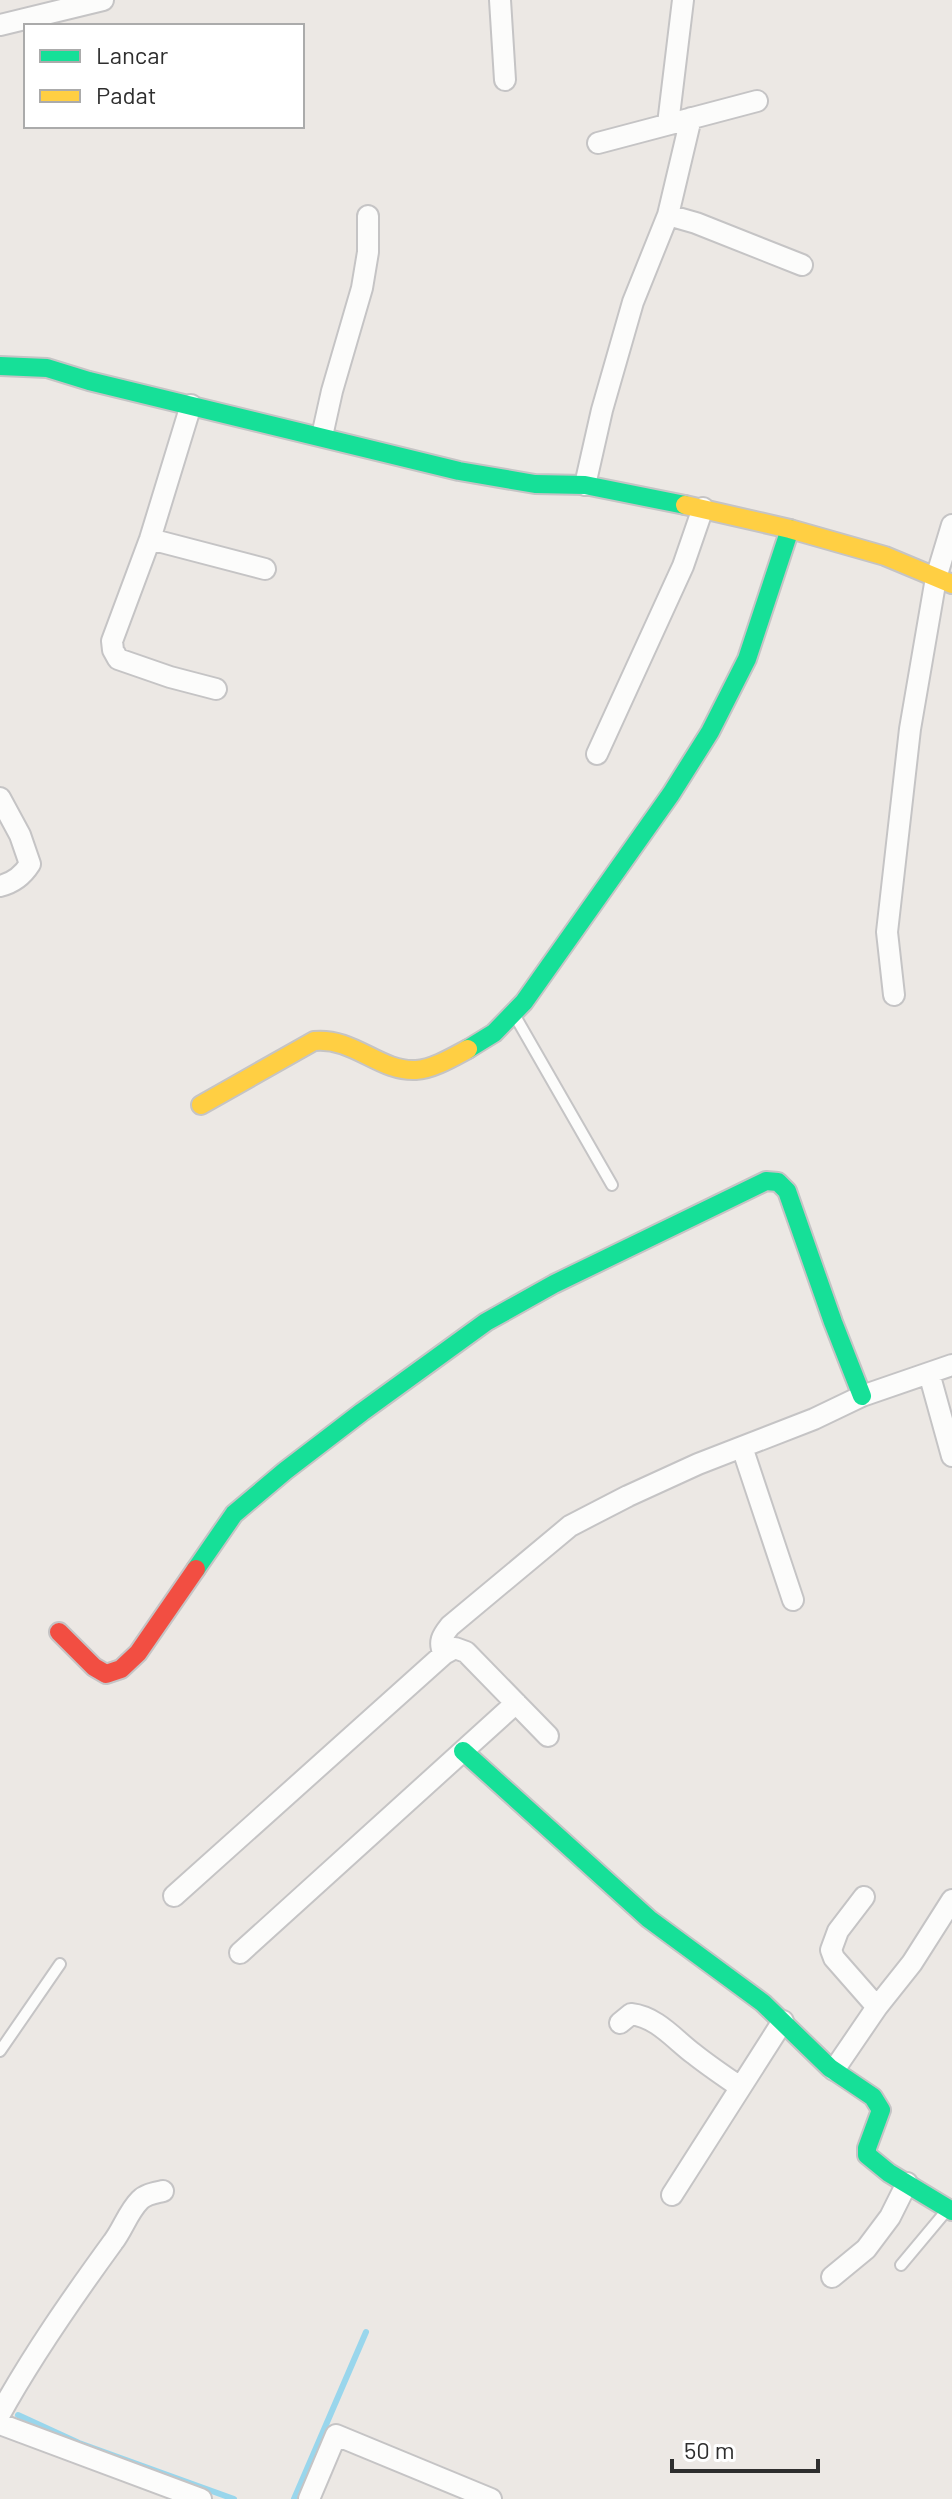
<svg xmlns="http://www.w3.org/2000/svg" width="952" height="2499" viewBox="0 0 952 2499" font-family="Barlow,sans-serif">
  <style>
    .lines { fill: none; stroke-linecap: round; stroke-linejoin: round }
    .stream { stroke: #99d6ec; stroke-width: 6 }
    .lane-casing { stroke: #c5c4c5; stroke-width: 14 }
    .street-casing { stroke: #c5c4c5; stroke-width: 24 }
    .fast-casing { stroke: #c5c4c5; stroke-width: 22 }
    .slow-casing { stroke: #c5c4c5; stroke-width: 22 }
    .jam-casing { stroke: #c5c4c5; stroke-width: 22 }
    .lane { stroke: #fcfcfb; stroke-width: 10 }
    .street { stroke: #fcfcfb; stroke-width: 20 }
    .fast { stroke: #16e098; stroke-width: 18 }
    .slow { stroke: #ffcf43; stroke-width: 18 }
    .jam { stroke: #f24e42; stroke-width: 18 }
  </style>
  <rect width="100%" height="100%" fill="#ece8e4"/>
  <g class="lines">
    <path class="stream" d="M18,2415L79,2443L234,2499
      M294,2499L366,2332"/>
    <defs>
      <path id="lane" d="M515,1016L612,1185
        M0,2051L60,1964
        M901,2265L947,2210"/>
      <path id="street" d="M500,0L505,80
        M0,25L103,0
        M668,124L683,0
        M598,143L757,101
        M668,215L691,118
        M191,405L150,539L112,641L113,650L118,659L170,677L216,689
        M322,436L332,391L362,288L368,252V216
        M585,485L602,410L633,302L668,215L696,223L802,265
        M150,539L265,569
        M597,754L683,566L703,508
        M0,798L20,835L30,864C23,875 13,883 0,886
        M894,995L887,932L910,729L936,578L952,525
        M929,1373L952,1456
        M742,1447L793,1600
        M444,1654C438,1642 442,1636 450,1626L570,1526L628,1496L698,1464L814,1419L862,1396L952,1365
        M174,1896L444,1654L455,1648L466,1652L548,1736
        M864,1897L838,1931L831,1950L834,1958L877,2007
        M240,1953L516,1703
        M620,2023L631,2014C657,2017 674,2039 694,2054C709,2066 724,2076 740,2087
        M834,2070L877,2007L912,1963L952,1900
        M672,2195L783,2021
        M832,2277L866,2249L890,2217L907,2183
        M0,2414C33,2354 73,2297 113,2242C123,2229 128,2212 140,2200C146,2194 155,2193 163,2191
        M0,2424L201,2499
        M309,2499L336,2435L491,2499"/>
      <path id="fast" d="M0,366L47,368L89,381L459,471L535,484L585,485L685,505
        M468,1049L494,1033L524,1002L671,794L710,732L747,659L790,529
        M196,1569L234,1514L285,1471L362,1412L486,1322L554,1284L766,1181L778,1182L787,1191L833,1322L862,1396
        M463,1751L649,1919L763,2003L830,2068L873,2097L881,2110L867,2148V2155L889,2173L952,2211"/>
      <path id="slow" d="M685,505L790,529L885,556L952,584
        M201,1105L314,1041C354,1037 379,1072 416,1070C433,1069 453,1057 468,1049"/>
      <path id="jam" d="M59,1632L94,1667L106,1674L121,1669L138,1653L196,1569"/>
    </defs>
    <use href="#lane" class="lane-casing"/>
    <use href="#street" class="street-casing"/>
    <use href="#fast" class="fast-casing"/>
    <use href="#slow" class="slow-casing"/>
    <use href="#jam" class="jam-casing"/>
    <use href="#lane" class="lane"/>
    <use href="#street" class="street"/>
    <use href="#fast" class="fast"/>
    <use href="#slow" class="slow"/>
    <use href="#jam" class="jam"/>
  </g>
  <rect x="24" y="24" width="280" height="104" fill="#ffffff" stroke="#ababab" stroke-width="2"/>
  <rect x="40" y="50" width="40" height="12" fill="#16e098" stroke="#ababab" stroke-width="2"/>
  <text x="96" y="64" font-size="24" fill="#2e2e2e">Lancar</text>
  <rect x="40" y="90" width="40" height="12" fill="#ffcf43" stroke="#ababab" stroke-width="2"/>
  <text x="96" y="104" font-size="24" fill="#2e2e2e">Padat</text>
  <path d="M672 2459v12h146v-12" fill="none" stroke="#2e2e2e" stroke-width="4"/>
  <text x="684" y="2459" font-size="24" fill="#2e2e2e" stroke="#ffffff" stroke-width="6" paint-order="stroke">50 m</text>
</svg>
